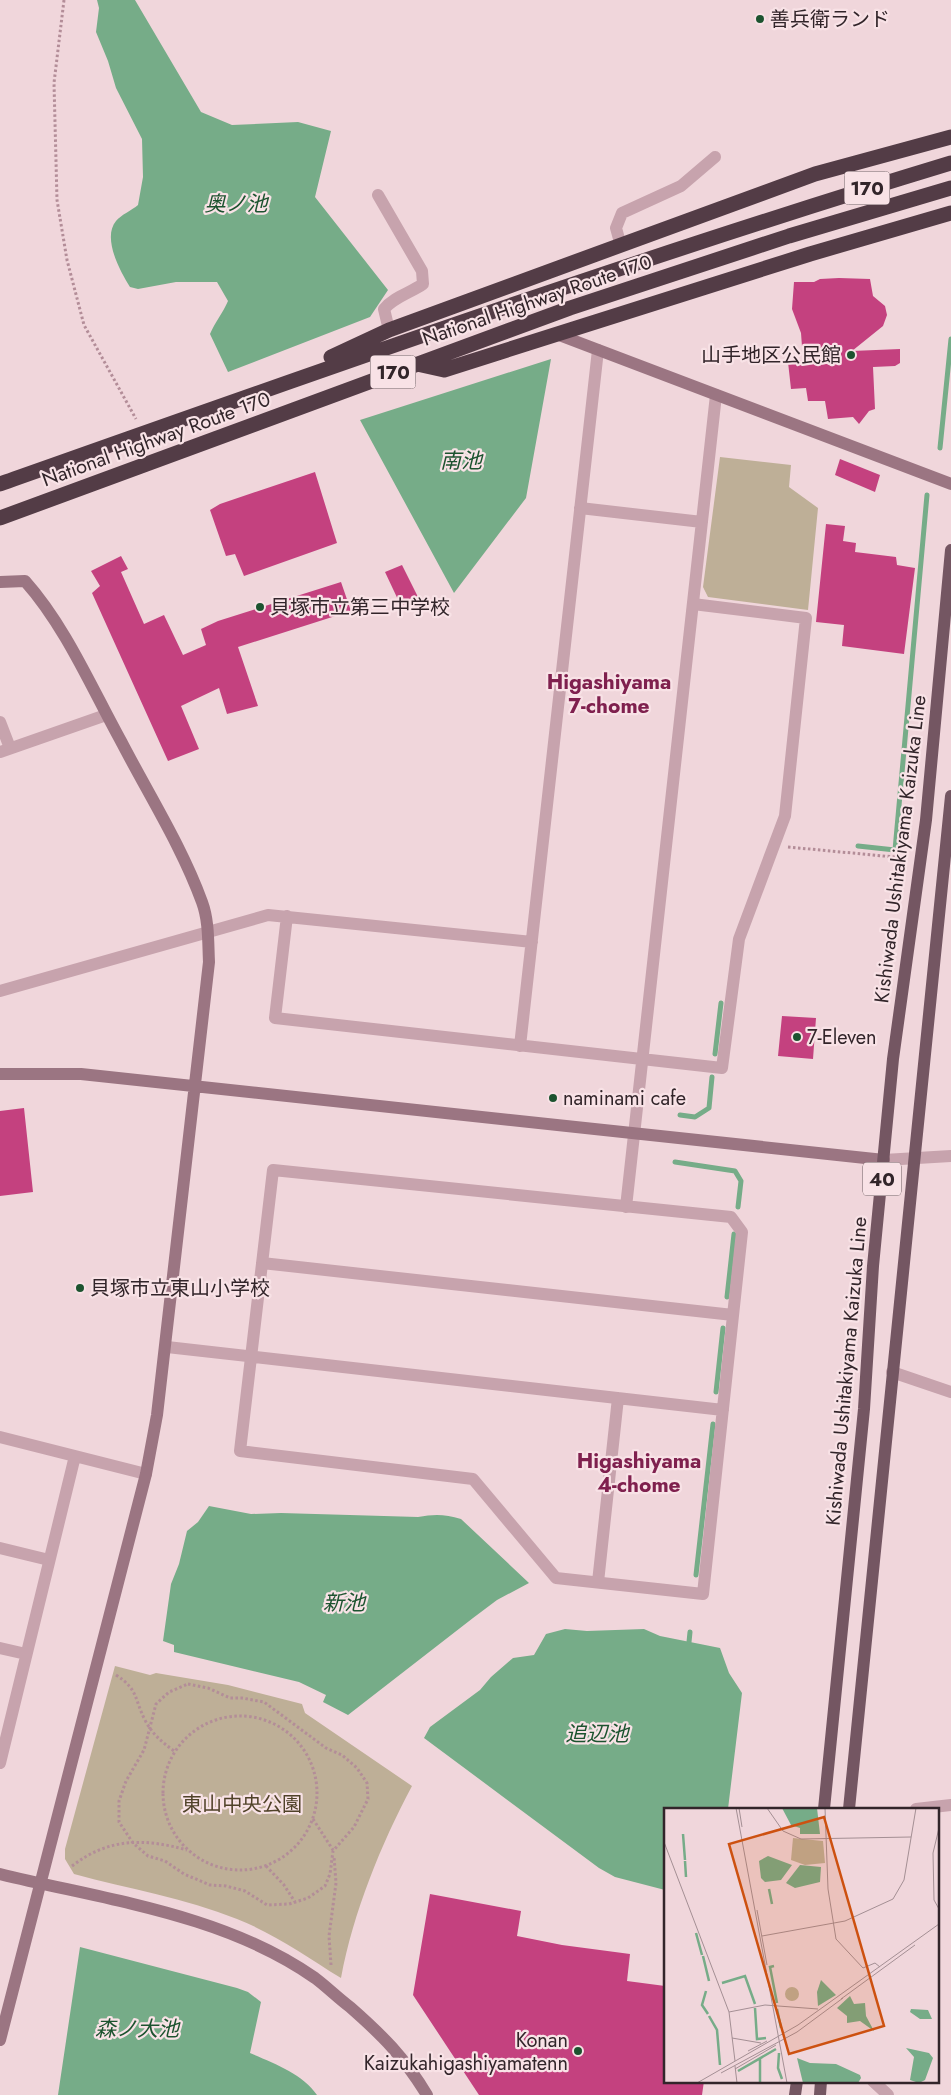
<svg xmlns="http://www.w3.org/2000/svg" width="951" height="2095" viewBox="0 0 951 2095" font-family="Jost,'Noto Sans JP',sans-serif">
  <style>
    .green { fill: #beaf97 }
    .water { fill: #76ac88 }
    .lines { fill: none; stroke-linecap: round; stroke-linejoin: round }
    .stream { stroke: #76ac88; stroke-width: 5 }
    .building { fill: #c4417f }
    .path { stroke: #b38d98; stroke-width: 3; stroke-dasharray: 2.5 2.5; stroke-linecap: butt }
    .street { stroke: #c7a3ad; stroke-width: 12 }
    .secondary { stroke: #9b7582; stroke-width: 12 }
    .primary { stroke: #745662; stroke-width: 12 }
    .highway { stroke: #533c46; stroke-width: 15 }
    .poi-dot { fill: #1c532f; stroke: #f8e2e6; stroke-width: 2 }
    .labels { text-anchor: middle; stroke-width: 4.5; stroke-linejoin: round; paint-order: stroke }
    .shield { fill: #f8e2e6; stroke: #6d5e62; stroke-width: 1 }
    .shield-label { font-size: 19px; font-weight: bold; fill: #32252a }
    .poi-label { font-size: 20px; fill: #32252a; stroke: #f8e2e6; text-anchor: start }
    .street-label { font-size: 20px; fill: #32252a; stroke: #f8e2e6 }
    .park-label { font-size: 20px; fill: #504229; stroke: #f8e2e6 }
    .water-label { font-size: 21px; font-style: italic; fill: #1c532f; stroke: #f8e2e6 }
    .neighbourhood-label { font-size: 21px; font-weight: bold; fill: #7f204e; stroke: #f8e2e6 }
    .inset-river { fill: none; stroke: #76ac88; stroke-width: 2.5 }
    .inset-road { fill: none; stroke: #a48f94; stroke-width: 1 }
    .view { fill: #cd5110; fill-opacity: 0.15; stroke: #cd5110; stroke-width: 2.5 }
    .inset-edge { fill: none; stroke: #32252a; stroke-width: 2.5 }
  </style>
  <rect width="100%" height="100%" fill="#f0d6db"/>
  <path class="green" d="M720,457L791,465L789,487L818,508L808,610L708,597L703,587Z
    M115,1666L150,1675L156,1673L228,1685L302,1704L305,1713L412,1786C381,1844 353,1913 341,1978C307,1957 275,1934 237,1919C185,1898 129,1889 74,1874L65,1859V1849Z"/>
  <path class="water" d="M97,0H135L201,112L232,125L298,122L331,131L315,197L388,290L370,317L228,372L210,334C215,322 223,313 228,301L217,282H176L138,289L130,287C120,271 102,238 116,221C121,215 132,210 138,205L143,177L142,139L116,88L108,61L96,32L99,8Z
    M551,359L526,498L454,593L360,420Z
    M209,1506L251,1514L281,1513L418,1517C434,1514 445,1514 461,1519L529,1583L497,1600L473,1618L348,1715L323,1702L326,1695L299,1682L174,1652V1645L163,1641L171,1584L179,1564L187,1531L198,1522Z
    M565,1629L587,1631L644,1629L660,1636L720,1648L729,1673L742,1693L728,1809H665V1890L615,1877L599,1868L424,1738L430,1727L480,1690L491,1677L513,1658L534,1655L546,1634Z
    M80,1947L237,1988L248,1992L261,2002L250,2053C273,2063 303,2074 317,2095H58Z"/>
  <g class="lines">
    <path class="stream" d="M940,448L951,339
      M858,846L895,850L927,495
      M715,1054L721,1003
      M680,1115L695,1117L709,1108L712,1077
      M675,1162L735,1171L741,1181L738,1207
      M727,1297L734,1234
      M716,1392L723,1328
      M696,1575L713,1424
      M689,1642L690,1632"/>
  </g>
  <path class="building" d="M839,278L870,279L873,296L885,306L887,315L883,326L852,351L900,349V363L895,366L873,367L875,409L869,411L859,424L853,417L828,419L825,401H808L806,388L791,389L788,362L803,360L801,333L792,309L794,282H814L820,279Z
    M840,459L880,475L875,492L835,475Z
    M315,472L337,543L244,576L235,554L226,556L210,510L220,504Z
    M826,524L845,526L843,541L856,543L855,552L896,557L897,565L915,568L904,654L842,646L844,625L816,622Z
    M121,556L128,569L121,572L144,624L164,615L183,655L206,645L201,629L218,621L341,582L351,611L238,647L258,706L227,714L219,688L181,706L199,749L168,761L92,593L100,586L91,571Z
    M402,565L418,597L401,606L385,572Z
    M782,1016L816,1018L813,1059L778,1056Z
    M24,1108L33,1192L0,1196V1111Z
    M430,1894L521,1911L517,1936L562,1945L630,1954L627,1981L665,1986V2081H704L702,2095H479L413,1995Z"/>
  <g class="lines">
    <path class="path" d="M64,0L54,83L57,200L67,260L84,325L136,419
      M788,847L905,858
      M116,1675C139,1690 134,1699 145,1720C152,1734 162,1742 174,1751
      M188,1684L208,1688L230,1698H242L264,1702L326,1748L342,1755L357,1768L367,1783L368,1799L354,1827L333,1851L330,1874L325,1886L308,1898L289,1904L267,1905L245,1891L226,1886L210,1885L184,1874L165,1861L148,1856L133,1843L119,1822V1801L126,1781L144,1750L156,1704L169,1692Z
      M163 1793a77 77 0 1 1 154 0a77 77 0 1 1-154 0Z
      M313,1819L333,1850
      M72,1866C108,1838 144,1838 187,1850
      M266,1866L284,1885L295,1902
      M331,1965L329,1936L336,1883L334,1856"/>
    <path class="street" d="M378,195L422,271L423,284C410,293 394,297 384,309L389,330
      M621,246L616,228L622,213L681,186L715,157
      M580,508L702,522
      M0,722L10,748
      M0,752L106,715
      M287,916L275,1018L722,1068L739,939L785,816L806,618L693,604
      M0,991L268,915L532,942
      M520,1046L598,350
      M884,1160L951,1156
      M273,1170L731,1217L742,1232L703,1594L556,1578L473,1479L240,1451Z
      M626,1207L716,395
      M262,1263L733,1315
      M167,1347L723,1410
      M892,1372L951,1392
      M0,1437L146,1474
      M0,1548L49,1560
      M598,1582L618,1398
      M0,1648L26,1654
      M0,1763L75,1456
      M916,1809L951,1805
      M873,2081L888,2095"/>
    <path class="secondary" d="M559,335L951,484
      M0,582L25,581C66,627 92,689 122,743C149,795 182,847 202,902C209,921 208,942 209,962L157,1415L146,1474L0,2040
      M0,1074H81L884,1160
      M0,1874C106,1900 224,1914 315,1978C327,1987 338,1998 350,2007C383,2036 404,2057 427,2095"/>
    <path class="primary" d="M824,1809L864,1409L873,1266L893,1059L926,820L951,550
      M849,1809L951,796
      M795,2095L797,2081
      M820,2095L821,2081"/>
    <path class="highway" d="M331,357L389,330L815,174L951,137
      M417,364L444,370L810,254L951,213
      M0,484C316,372 631,260 951,163
      M0,518L570,308L789,236L951,188"/>
  </g>
  <g class="poi-dot">
    <circle cx="760" cy="19" r="5"/>
    <circle cx="851" cy="355" r="5"/>
    <circle cx="260" cy="607" r="5"/>
    <circle cx="797" cy="1037" r="5"/>
    <circle cx="553" cy="1098" r="5"/>
    <circle cx="80" cy="1288" r="5"/>
    <circle cx="578" cy="2051" r="5"/>
  </g>
  <g class="labels">
    <g class="shield">
      <rect x="844.5" y="171.5" width="45" height="33" rx="4"/>
      <rect x="370.5" y="355.5" width="45" height="33" rx="4"/>
      <rect x="863" y="1162.5" width="38" height="33" rx="4"/>
    </g>
    <g class="shield-label">
      <text x="867" y="195">170</text>
      <text x="393" y="379">170</text>
      <text x="882" y="1186">40</text>
    </g>
    <g class="poi-label">
      <text x="770" y="26">善兵衛ランド</text>
      <text x="841" y="362" text-anchor="end">山手地区公民館</text>
      <text x="270" y="614">貝塚市立第三中学校</text>
      <text x="807" y="1044">7-Eleven</text>
      <text x="563" y="1105">naminami cafe</text>
      <text x="90" y="1295">貝塚市立東山小学校</text>
      <text x="568" y="2047" text-anchor="end">Konan<tspan x="568" dy="23">Kaizukahigashiyamatenn</tspan></text>
    </g>
    <g class="street-label">
      <text transform="translate(537 300) rotate(-19)" y="7">National Highway Route 170</text>
      <text transform="translate(156 439) rotate(-20)" y="7">National Highway Route 170</text>
      <text transform="translate(900 849) rotate(-83)" y="7">Kishiwada Ushitakiyama Kaizuka Line</text>
      <text transform="translate(846 1371) rotate(-85)" y="7">Kishiwada Ushitakiyama Kaizuka Line</text>
    </g>
    <g class="park-label">
      <text x="242" y="1811">東山中央公園</text>
    </g>
    <g class="water-label">
      <text x="236" y="211">奥ノ池</text>
      <text x="461" y="468">南池</text>
      <text x="344" y="1610">新池</text>
      <text x="597" y="1741">追辺池</text>
      <text x="137" y="2036">森ノ大池</text>
    </g>
    <g class="neighbourhood-label">
      <text x="609" y="689">Higashiyama<tspan x="609" dy="24">7-chome</tspan></text>
      <text x="639" y="1468">Higashiyama<tspan x="639" dy="24">4-chome</tspan></text>
    </g>
  </g>
  <g transform="translate(664 1808)">
    <rect width="275" height="275" fill="#f0d6db"/>
    <path d="M129,30L159,33L161,55L141,57L127,52ZM121 186a7 7 0 1 1 14 0a7 7 0 1 1-14 0Z" fill="#beaf97"/>
    <path d="M118,0H153L156,26H136V20L127,17ZM104,48L128,57L117,72L101,74L97,70L95,53ZM136,57L157,59L156,74L131,80L122,75ZM157,172L172,187L154,198L153,184ZM186,188L190,196L201,195L202,208L210,223L196,213L183,215V208L173,200ZM247,201L264,202L268,211H256L246,204ZM242,240L265,245L269,250L261,272L255,275L246,272L250,249ZM133,250L146,255L172,256L196,267L197,270L194,275H139Z" fill="#76ac88"/>
    <path class="inset-river" d="M19,26L21,52M21,53L22,69M105,81L108,96M32,125L38,147M39,148L45,173M110,158L106,159L113,195M58,175L81,168L91,196M42,183L38,197L44,206M91,200L93,231L102,230M113,201L117,220M45,208L53,222L56,257M115,245L114,260L118,271M96,251V275M74,263L112,241"/>
    <path class="inset-road" d="M72,0L123,275M75,0L78,19M103,0L119,23L137,31L247,29M161,0L164,81L172,131L199,160L211,155L216,159M275,20L269,45L270,92L275,101M0,34L65,204L71,253M93,102L103,157M98,128L181,113L229,91L240,72L252,0M177,191L251,137M65,204L101,197L154,201M68,230L97,235M84,243L103,233M71,258L73,275M71,261L112,237M57,265L133,224L179,190M33,275L134,217L275,116"/>
    <path class="view" d="M160,9L220,218L125,246L65,36Z"/>
    <rect width="275" height="275" class="inset-edge"/>
  </g>
</svg>
